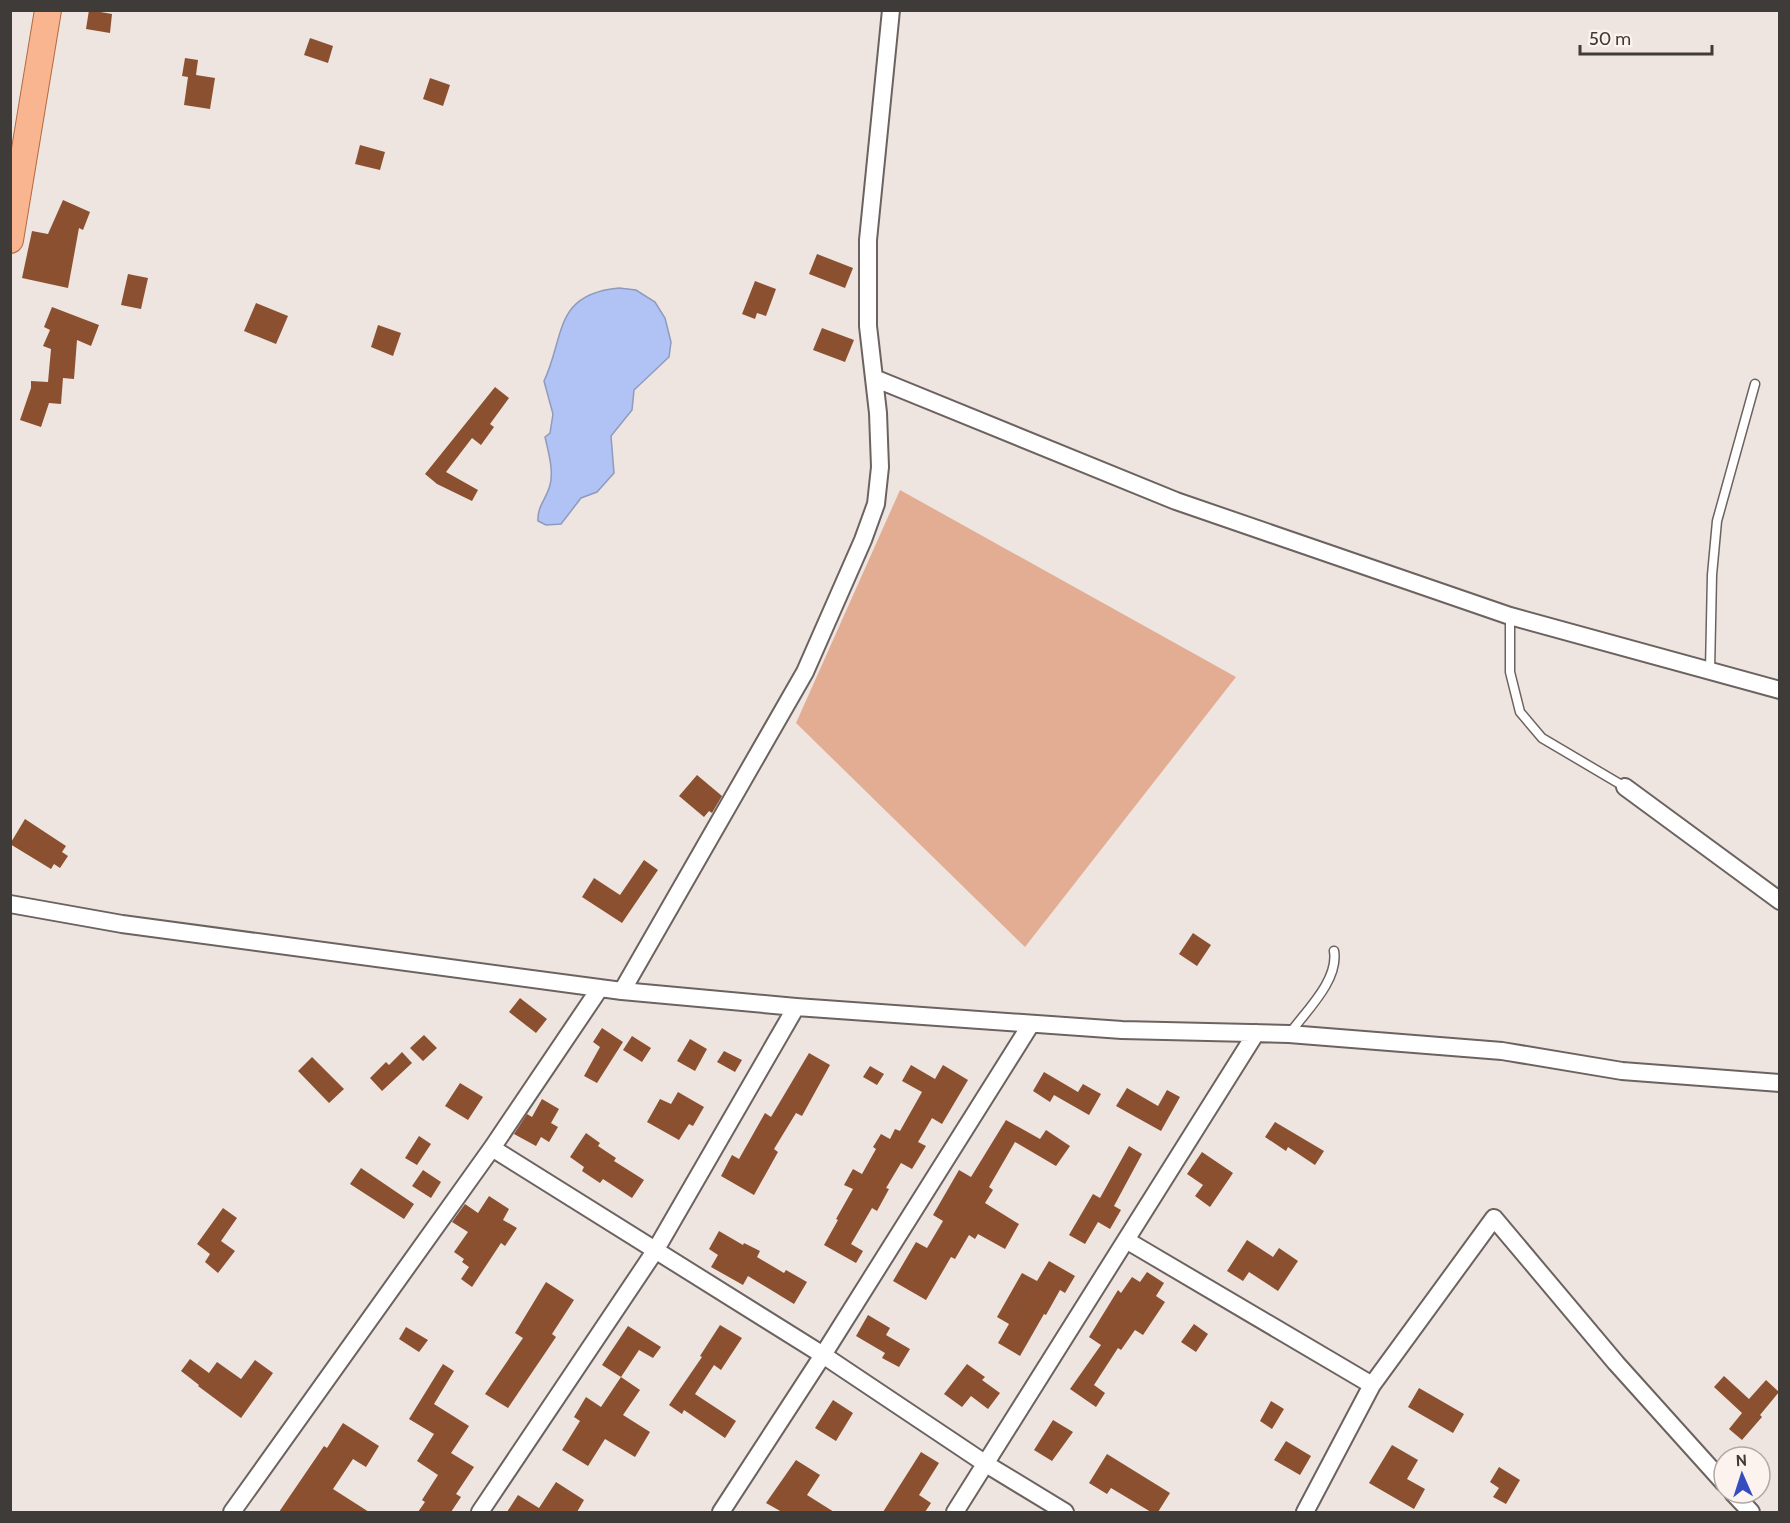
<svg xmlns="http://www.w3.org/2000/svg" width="1790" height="1523" viewBox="0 0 1790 1523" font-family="Cabin,sans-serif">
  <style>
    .green { fill: #e2ad93 }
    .water { fill: #b1c3f5; stroke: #8f9abd; stroke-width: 1.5 }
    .building { fill: #8b5030 }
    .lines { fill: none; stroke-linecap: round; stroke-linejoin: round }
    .service-casing { stroke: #6c6360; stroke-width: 11 }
    .minor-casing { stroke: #6c6360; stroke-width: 20 }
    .primary-casing { stroke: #b46a41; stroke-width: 28 }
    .service { stroke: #fff; stroke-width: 8 }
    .minor { stroke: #fff; stroke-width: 16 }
    .primary { stroke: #f8b590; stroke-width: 26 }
  </style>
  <rect width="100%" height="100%" fill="#eee5e0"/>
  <path class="green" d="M900,490L1236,677L1025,947L796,723Z"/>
  <path class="water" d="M619,288L636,290L655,302L665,318L671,342L669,357L634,390L632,410L611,436L614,473L597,492L581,498L561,524L546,525L538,521C537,506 547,498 550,485C554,470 548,451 545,437L550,433L553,414L544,381C565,337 553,294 619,288Z"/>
  <path class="building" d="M89,10L112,14L110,33L86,29Z
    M310,38L333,46L328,63L304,55Z
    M185,58L198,60L196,75L215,78L210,109L184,105L188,77L182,76Z
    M430,78L450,85L443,106L423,99Z
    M360,145L385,152L380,170L355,164Z
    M63,200L90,212L83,230L79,228L68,288L22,278L32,231L48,234Z
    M817,254L853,268L845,288L809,274Z
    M128,274L148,278L141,309L121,305Z
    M755,281L776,289L766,316L757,313L755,319L742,314Z
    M256,303L288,316L276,344L244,331Z
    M52,307L99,325L91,346L77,340L74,379L63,378L61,404L49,403L41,427L20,420L31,388V381L48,382L51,349L43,346L50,330L44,327Z
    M378,325L401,333L393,356L371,347Z
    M822,328L854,340L845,362L813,350Z
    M495,387L509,398L490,424L494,427L481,445L472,438L446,472L478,490L472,501L437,484L425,474Z
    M697,775L722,796L712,813L709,811L704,817L679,796Z
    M25,819L66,846L62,852L68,856L60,868L54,864L51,869L10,844Z
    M644,860L658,870L622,923L582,897L594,878L620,895Z
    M1193,933L1211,945L1197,966L1179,954Z
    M520,998L547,1019L536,1033L509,1012Z
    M602,1028L623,1042L597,1083L584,1076L600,1047L593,1042Z
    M424,1035L437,1048L423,1061L410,1048Z
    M632,1036L651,1048L642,1062L623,1050Z
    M690,1039L707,1049L695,1071L677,1061Z
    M724,1051L742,1060L735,1072L717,1062Z
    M402,1052L412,1063L382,1091L370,1078L386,1062L389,1065Z
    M809,1053L830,1065L802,1116L796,1113L774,1149L778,1152L754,1195L721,1176L732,1155L739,1159L765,1113L771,1117Z
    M312,1057L344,1089L329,1103L298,1071Z
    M911,1065L935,1079L943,1065L968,1080L942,1124L932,1118L918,1142L926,1146L912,1169L901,1163L886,1188L889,1189L877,1211L872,1208L851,1244L863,1251L856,1263L824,1245L838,1220L836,1219L853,1189L844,1185L853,1169L862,1174L876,1149L873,1147L881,1134L890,1139L895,1129L900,1131L922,1092L902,1081Z
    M870,1066L884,1074L877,1085L863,1077Z
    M1044,1072L1078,1092L1083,1084L1101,1094L1089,1115L1054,1095L1050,1102L1033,1091Z
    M460,1083L483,1097L468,1120L445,1106Z
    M1127,1088L1158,1106L1167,1090L1180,1097L1161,1131L1116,1106Z
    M678,1092L704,1107L693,1126L689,1124L679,1140L647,1122L660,1099L671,1104Z
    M542,1099L559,1109L551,1123L558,1127L549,1142L541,1137L536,1146L514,1134L527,1114L532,1117Z
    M1006,1120L1040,1139L1046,1130L1070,1146L1056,1166L1015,1142L989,1187L993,1190L985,1203L1019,1224L1005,1249L978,1234L975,1239L969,1235L955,1259L951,1257L926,1300L893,1281L916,1242L927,1248L943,1221L933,1215L959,1170L971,1177Z
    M1275,1122L1324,1151L1315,1165L1288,1147L1286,1151L1265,1137Z
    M586,1133L600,1143L598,1146L616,1158L614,1161L644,1180L632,1198L603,1179L600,1183L582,1171L584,1167L570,1157Z
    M419,1136L431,1144L417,1165L405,1158Z
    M1129,1146L1142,1154L1114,1206L1121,1210L1110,1229L1098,1222L1085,1244L1069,1235L1093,1194L1100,1198Z
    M1202,1152L1233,1173L1210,1207L1195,1196L1203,1185L1187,1174Z
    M361,1168L414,1204L404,1219L350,1184Z
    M423,1170L441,1182L431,1198L412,1186Z
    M489,1196L509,1209L503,1220L517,1228L505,1246L501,1243L472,1287L461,1279L469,1267L462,1262L464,1259L454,1252L468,1232L452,1222L465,1204L478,1213Z
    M223,1208L237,1218L221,1241L235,1251L218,1273L205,1262L210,1254L197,1244Z
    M719,1231L743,1245L744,1243L760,1251L757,1257L784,1273L786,1270L807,1282L794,1304L748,1276L743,1285L711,1267L718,1255L709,1249Z
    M1247,1240L1273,1257L1279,1248L1298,1261L1278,1291L1249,1272L1243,1281L1227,1271Z
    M1049,1261L1075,1276L1065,1293L1060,1290L1046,1315L1044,1314L1020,1356L998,1343L1009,1324L997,1317L1022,1273L1037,1281Z
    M1147,1272L1164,1283L1156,1296L1165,1302L1143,1335L1135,1330L1121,1350L1118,1348L1094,1385L1105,1393L1096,1407L1070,1389L1101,1345L1089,1337L1118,1290L1121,1293L1132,1277L1140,1282Z
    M546,1282L574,1300L552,1334L556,1337L508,1408L485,1394L523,1338L515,1333Z
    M868,1315L890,1328L886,1335L910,1349L899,1367L882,1358L885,1353L856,1336Z
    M1194,1324L1208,1334L1196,1352L1181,1342Z
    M720,1325L742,1338L721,1370L714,1365L695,1394L736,1421L725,1438L684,1410L682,1414L669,1405L702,1357L700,1356Z
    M628,1326L661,1347L653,1358L639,1350L621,1377L602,1365Z
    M406,1327L428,1340L419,1352L399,1339Z
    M190,1359L209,1373L217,1362L241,1379L255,1360L273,1373L241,1418L198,1386L199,1385L181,1371Z
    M443,1364L454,1371L434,1404L469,1426L451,1453L474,1467L456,1494L461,1497L451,1512H418L425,1502L422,1500L438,1475L417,1461L434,1434L409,1419Z
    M967,1364L985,1377L982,1380L1000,1393L988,1409L971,1396L962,1407L944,1394Z
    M1724,1376L1749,1399L1766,1380L1779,1392L1760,1415L1762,1417L1742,1440L1729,1429L1742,1413L1714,1387Z
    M621,1377L640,1390L623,1415L650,1432L635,1457L605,1439L588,1466L562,1450L580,1421L574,1417L586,1397L601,1407Z
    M1419,1388L1464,1414L1453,1433L1408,1407Z
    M833,1400L853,1413L836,1441L815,1428Z
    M1271,1401L1284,1409L1272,1429L1260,1421Z
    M1053,1420L1073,1432L1052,1461L1034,1450Z
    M343,1423L379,1446L366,1467L353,1459L333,1489L369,1512H279L324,1446L327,1448Z
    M1286,1441L1311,1456L1300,1475L1274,1460Z
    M1392,1445L1418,1460L1407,1479L1425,1489L1414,1509L1369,1483Z
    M921,1452L939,1463L919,1495L931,1503L925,1512H883Z
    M1107,1454L1170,1493L1158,1512H1151L1111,1488L1107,1494L1089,1483Z
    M796,1460L820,1475L807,1495L834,1512H782L766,1503Z
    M1499,1467L1520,1480L1506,1504L1493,1497L1499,1488L1490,1482Z
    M556,1482L584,1500L577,1512H507L518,1495L539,1508Z"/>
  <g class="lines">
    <defs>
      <path id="service" d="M1510,616V672L1520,712L1542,738L1625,787
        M1710,670L1712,575L1717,521L1755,384
        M1290,1033C1306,1011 1339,980 1334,951"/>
      <path id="minor" d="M874,378L1176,501L1510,616L1780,690
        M1625,787L1780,901
        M10,904L122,924L622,991L796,1007L1122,1030L1289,1034L1502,1051L1622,1071L1780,1083
        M622,991L805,672L863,540L876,504L880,467L878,413L868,326V240L891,10
        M492,1148L823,1355L986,1464L1065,1512
        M1126,1240L1372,1385
        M1733,1493L1751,1512
        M232,1512L492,1148L600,988
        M480,1512L655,1251L796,1007
        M721,1512L823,1355L1031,1024
        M955,1512L1256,1033
        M1305,1512L1372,1385L1494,1218L1616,1363L1724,1483"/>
      <path id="primary" d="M10,240L48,10"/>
    </defs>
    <use href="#service" class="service-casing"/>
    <use href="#minor" class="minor-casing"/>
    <use href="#primary" class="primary-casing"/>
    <use href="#service" class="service"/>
    <use href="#minor" class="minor"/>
    <use href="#primary" class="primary"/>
  </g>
  <rect width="1790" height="1523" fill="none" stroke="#3f3b39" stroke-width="24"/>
  <g transform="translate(1742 1475) rotate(357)"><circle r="28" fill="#fcf2ee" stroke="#b0a9a6" stroke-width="1.5"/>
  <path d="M0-4.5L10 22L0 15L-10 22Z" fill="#364dbf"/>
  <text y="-9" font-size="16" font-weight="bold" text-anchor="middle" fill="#3f3b39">N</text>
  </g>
  <path d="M1580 45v9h132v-9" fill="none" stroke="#3f3b39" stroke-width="3"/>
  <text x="1589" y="45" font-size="18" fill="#3f3b39" stroke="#fcf2ee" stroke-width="4.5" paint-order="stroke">50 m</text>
</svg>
